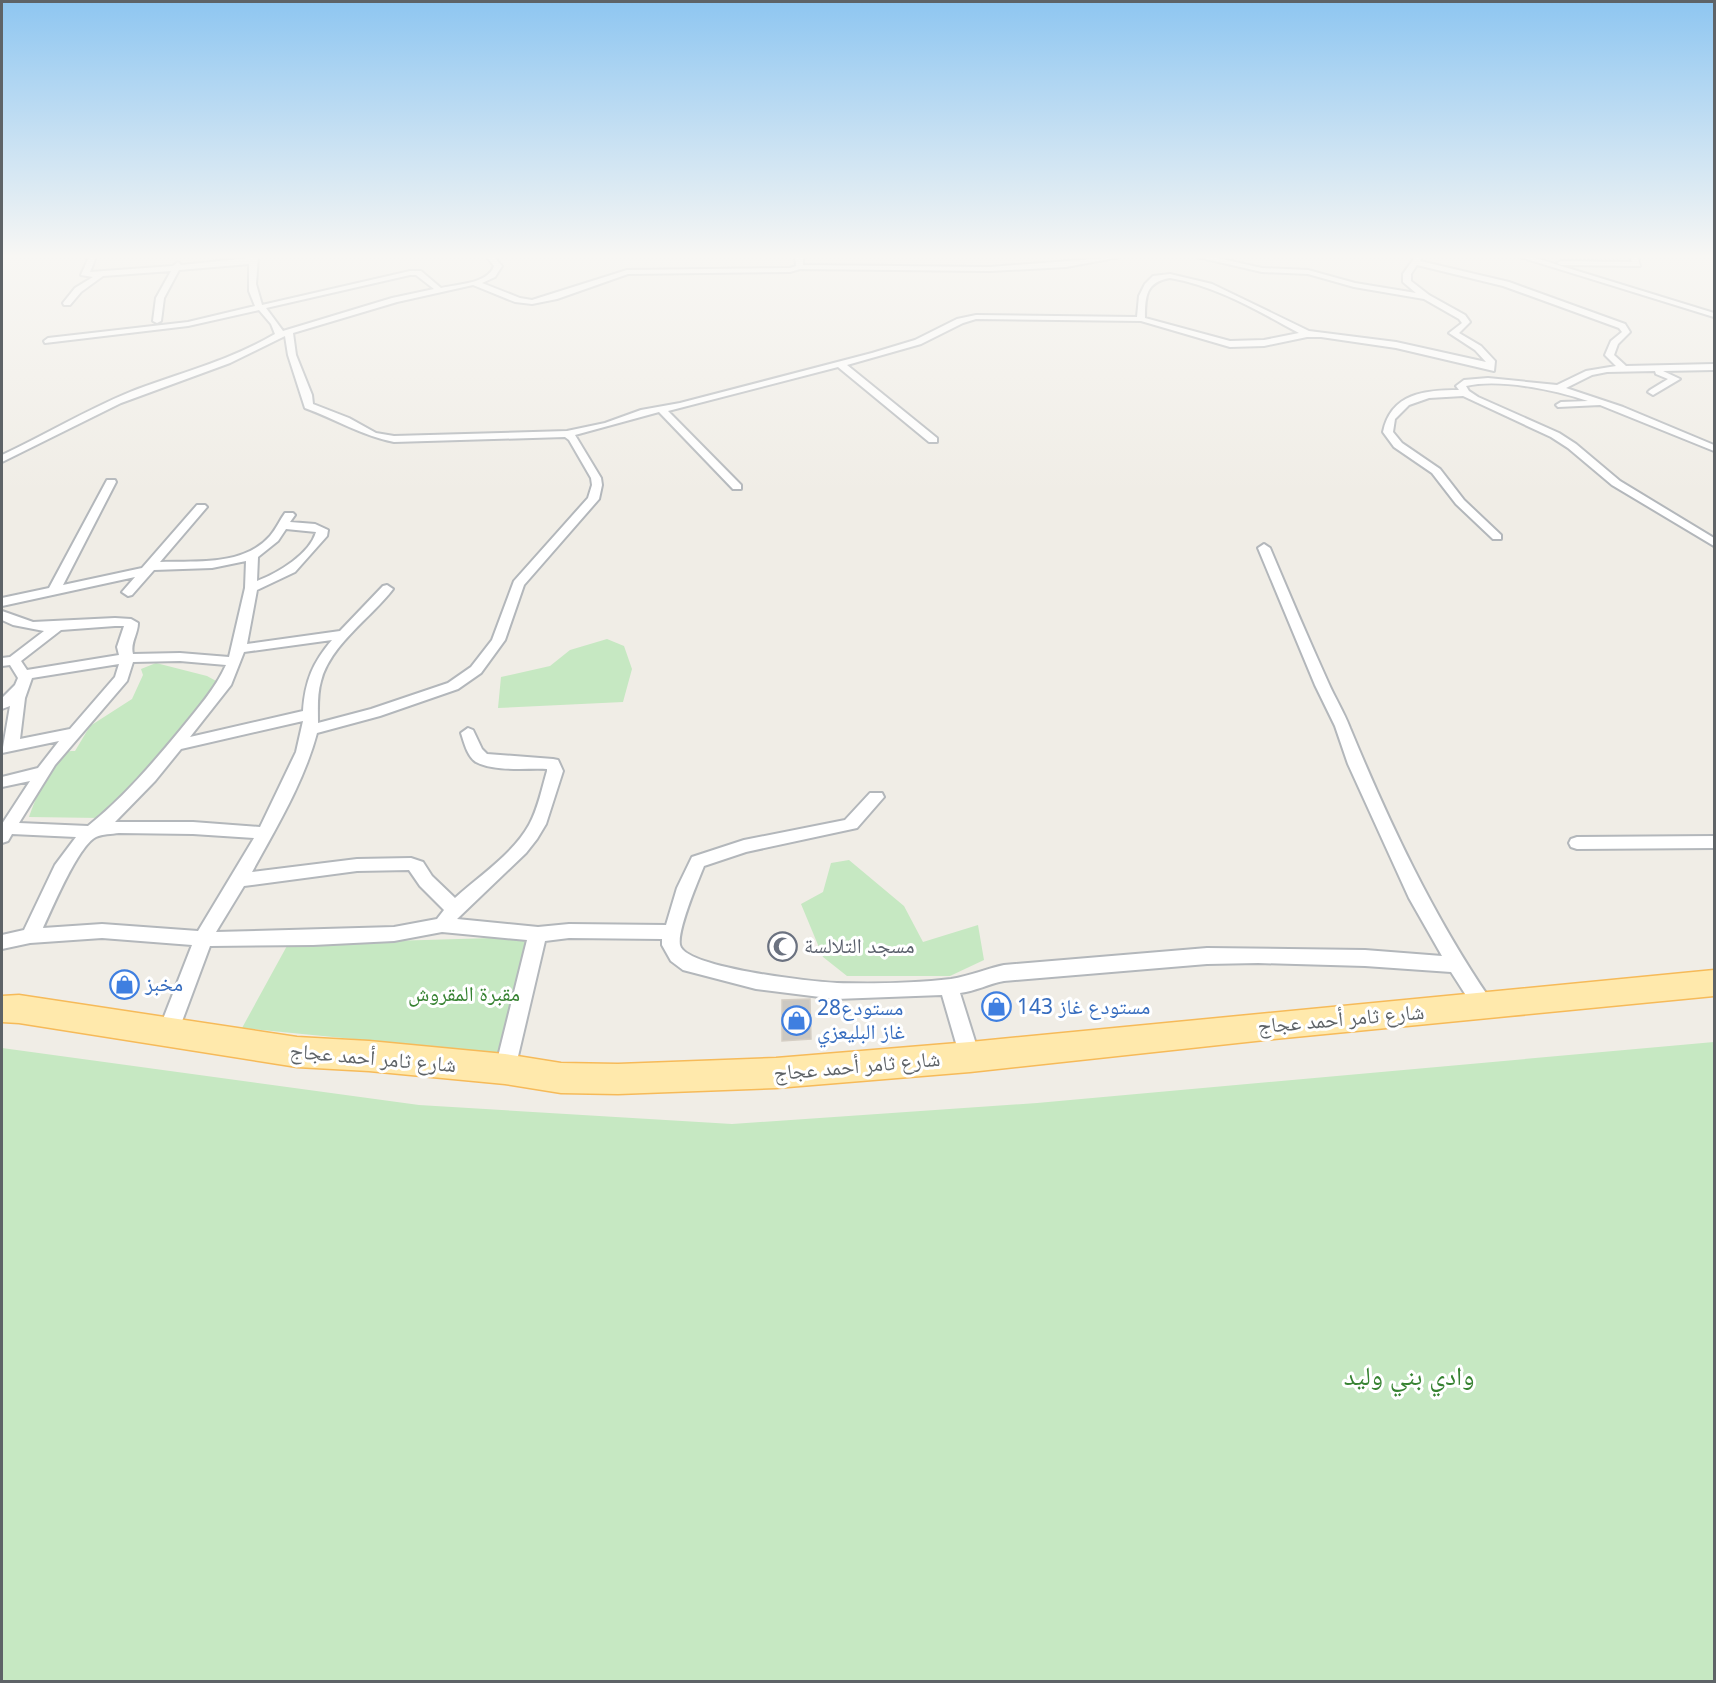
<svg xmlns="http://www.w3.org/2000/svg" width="1716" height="1683" viewBox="0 0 1716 1683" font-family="'Noto Sans','Noto Naskh Arabic',sans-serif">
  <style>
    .green { fill: #c6e8c2 }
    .building { fill: #cbc8c2; stroke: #d5cec4; stroke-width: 1.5 }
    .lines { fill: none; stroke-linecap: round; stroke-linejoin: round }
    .street-casing { stroke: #b3b7bb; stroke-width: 4 }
    .primary-casing { stroke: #f6ba59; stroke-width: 3 }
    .street { fill: #fff; fill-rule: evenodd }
    .primary { fill: #ffe9ac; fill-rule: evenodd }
    .labels { text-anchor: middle; stroke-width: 6; stroke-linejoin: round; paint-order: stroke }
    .worship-label { font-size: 21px; fill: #5b616d; stroke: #fff; text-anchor: start }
    .shop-label { font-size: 21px; fill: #366cbe; stroke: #fff; text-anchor: start }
    .park-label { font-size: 21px; fill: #368231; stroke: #fff }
    .street-label { font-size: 21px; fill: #5e6367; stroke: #fff }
    .near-park-label { font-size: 26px; fill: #368231; stroke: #fff }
  </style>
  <rect width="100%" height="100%" fill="#f0ede6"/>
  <path class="green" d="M607,639L624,646L632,669L623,702L498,708L501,677L550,666L570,650Z
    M156,663L207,676L218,682C193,732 142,780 101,818L29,817C34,803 51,758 65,752C66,751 73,751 75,751L90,726L132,699L143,675L141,669Z
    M849,860L904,906L923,942L978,925L984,960L950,976H847L823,957L801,904L823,892L831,863Z
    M526,937L531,963L506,1054L242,1028L288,944Z
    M1714,1042V1681H2V1048L419,1105L732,1124L1037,1103Z"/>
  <path class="building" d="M810,999L811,1039L782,1041V1000Z"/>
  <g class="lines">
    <defs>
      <path id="street" d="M89,257H96L90,272L173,266L178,262L181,265L258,257L256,284L262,305L410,271H421L441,288C457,284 488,284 494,266L487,257H494L502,266L495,277L482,283L520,298L532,300L627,270L790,268L796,266L795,257H803V265L990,267L1120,257L1066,267L990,271L800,269L790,272L628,274L557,299L532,304L515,302L473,285L397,302L293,333L296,355L312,395L313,404L349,418L376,433L394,436L567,431L605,423L641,410L680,403L872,353L915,340L957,319L976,315L1137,317L1139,296L1145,284L1153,276L1170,274L1212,284L1309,331L1396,342L1486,362L1475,350L1449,333L1462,323L1459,319L1424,299L1354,287L1308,274L1262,272L1197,257H1213L1262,268L1308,270L1355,283L1416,293L1403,282V274L1415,257H1422L1420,261L1509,282L1625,324L1630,332L1618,344L1614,355L1626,366L1714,364V370L1663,371L1680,379L1653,395L1648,392L1650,390L1668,379L1656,374L1655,371L1607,372L1592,375L1566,388L1623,407L1714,445V451L1600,405L1558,407L1556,405L1561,402L1588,401C1556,390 1499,378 1466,386L1469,391L1478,397L1559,433L1576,444L1620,481L1714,538V546L1612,485L1568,448L1551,437L1463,396L1429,398L1409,405L1395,419L1393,432L1402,443L1440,469L1464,500L1501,535V539H1493L1456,504L1432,473L1394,447L1383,432C1391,393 1425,390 1459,390L1456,386L1464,380L1488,378L1557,385L1586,371L1616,366L1605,355L1611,341L1622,332L1619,328L1503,286L1417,265L1411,274V281L1429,295L1465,315L1470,322L1459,333L1481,346L1495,361L1494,371L1396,348L1321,337H1307L1264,346L1230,347L1141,321L976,319L963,323L921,344L847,365L937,438V442H929L838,367L668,411L741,485V489H733L659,412L575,435L601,478L602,485L599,499L524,585L505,640L481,673L458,689L380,716L317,733C304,782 276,828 252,872L357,859L411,858L423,862L432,876L455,898C479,876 513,854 529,825C538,809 542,788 547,771V769C526,768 495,772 476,762C467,756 464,742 461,733L468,728L473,730L482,749L487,754L553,759L558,760L563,771L546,824L537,839L526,853L457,919L538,927L569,924L666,925L677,888L692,857L744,840L845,820L870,793H882L884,797L857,828L746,852L704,866C698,881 677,930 680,945C685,968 813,982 837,983C871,984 918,983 951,979C970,976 985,969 1004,965L1207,948L1365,950L1442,956L1409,898L1348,764L1335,726L1315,685L1258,548L1264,544L1270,548C1289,593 1308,638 1328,682C1335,698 1344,712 1350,728C1389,822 1432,914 1490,999L1493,1005L1490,1011L1483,1013L1476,1011L1451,972L1365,966L1258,963L1207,964L1004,981C988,984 976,991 960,993L980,1057L977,1063L970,1066L963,1063L960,1057L942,995L836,999L756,989L683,970L671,961L662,945V939L569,938L545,941L515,1069L512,1075L505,1078L498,1075L495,1069L527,940L442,932L394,941L313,945L210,946L178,1032L175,1038L168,1041L161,1038L158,1032L192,945L102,938L30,943L2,949V935L24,930L55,865L76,837L12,834L8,841L2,843V824L30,781L2,787V777L38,768L59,741L2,753L10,706L2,709V698L15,685L18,678L10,665L2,666V658L10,657L44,631L13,625L2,620V611L33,622L115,618L131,619L138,623C138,634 130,643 133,654L180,653L229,657L245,588L246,561L212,568L154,570L132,595L128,596L122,592L135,577L2,606V598L49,588L107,480H115L116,482L63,585L142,568L197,505H205L207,507L160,562C196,561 244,566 270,536C276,529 280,520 285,513H293L295,515L290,522L315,524L328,530L327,536L295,572L257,590L247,644L340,631L383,586L387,585L393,589C371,618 330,645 321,681C317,694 318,709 318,723L371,709L448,683L471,667L492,640L514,581L588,498L592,485L591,478L569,440L565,437L394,442C363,436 335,419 305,408L288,355L285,336L230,363L121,403L2,462V455C45,435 86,410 130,392C179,373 229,361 275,334L271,324L259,310L188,326L45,343L44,341L48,338L188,322L255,306L249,291V264L179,270L164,298L161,321L157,323L153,321L156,298L171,271L103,276L81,292L70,305H64L63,303L75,288L93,277L81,275ZM410,275H416L434,289L392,298L283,331L266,308ZM1170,278C1217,286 1258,311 1299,333L1264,340L1230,341L1145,318C1145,296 1146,282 1170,278ZM286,529L316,532C310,554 278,573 257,581L258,557L278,541ZM115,626H124L117,647L119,655L27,670L21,661L61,630ZM332,640C313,662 305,681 303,711L190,737L231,685L244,652ZM180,661L226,665C215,689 198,708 181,729C152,764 124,797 88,826L19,823L55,765L127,681L133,662ZM119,664L115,677L70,729L20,739L25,698L32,678ZM303,721L296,752L260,827L193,822H115L155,781L181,749ZM119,833L193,834L254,838L198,931L102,924L43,928C52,909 78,846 96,837C102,834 112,834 119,833ZM409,870L420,886L444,910L437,919L394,927L216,932L244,886L357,871Z
        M1520,257H1532L1714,313V317Z
        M1631,257H1638L1640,266L1561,265L1557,263L1561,261L1632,262Z
        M1714,836V848L1577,849L1571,847L1569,843L1571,839L1577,837Z"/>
      <path id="primary" d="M1714,970V996L1274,1039L970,1072L776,1088L618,1094L561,1093L505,1084L369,1071L297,1067L19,1023L2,1022V996L19,995L297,1037L369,1041L505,1054L561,1063L618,1064L776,1058L970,1042Z"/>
    </defs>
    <use href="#street" class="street-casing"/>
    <use href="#primary" class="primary-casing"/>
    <use href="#street" class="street"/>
    <use href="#primary" class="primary"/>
  </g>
  <linearGradient id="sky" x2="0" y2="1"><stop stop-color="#8ec6f1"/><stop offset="0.52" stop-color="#f8f7f4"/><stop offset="1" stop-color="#f8f7f4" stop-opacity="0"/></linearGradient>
  <rect width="1716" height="493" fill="url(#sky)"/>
  <defs>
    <symbol id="mosque-ring" viewBox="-11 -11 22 22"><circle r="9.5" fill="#fff" stroke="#6b7280" stroke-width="1.5"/><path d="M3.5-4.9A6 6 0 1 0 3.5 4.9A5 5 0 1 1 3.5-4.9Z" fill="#6b7280"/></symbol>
    <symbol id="shop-ring" viewBox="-11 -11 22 22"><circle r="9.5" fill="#fff" stroke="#3f7fe0" stroke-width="1.5"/><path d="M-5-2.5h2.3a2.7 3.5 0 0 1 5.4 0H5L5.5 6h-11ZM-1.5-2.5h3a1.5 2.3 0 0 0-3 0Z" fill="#3f7fe0"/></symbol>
  </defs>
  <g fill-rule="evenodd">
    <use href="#mosque-ring" x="766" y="930" width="33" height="33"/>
    <use href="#shop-ring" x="108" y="968" width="33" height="33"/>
    <use href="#shop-ring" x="980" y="990" width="33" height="33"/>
    <use href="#shop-ring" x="780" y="1004" width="33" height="33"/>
  </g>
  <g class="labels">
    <g class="worship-label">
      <text x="804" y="953">مسجد التلالسة</text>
    </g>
    <g class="shop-label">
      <text x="145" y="991">مخبز</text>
      <text x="1017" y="1014">مستودع غاز 143</text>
      <text x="817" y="1015">28مستودع<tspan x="817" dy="24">غاز البليعزي</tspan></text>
    </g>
    <g class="park-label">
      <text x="464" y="1001">مقبرة المقروش</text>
    </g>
    <g class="street-label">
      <text transform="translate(1341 1019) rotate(-5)" y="7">شارع ثامر أحمد عجاج</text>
      <text transform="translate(373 1058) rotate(5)" y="7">شارع ثامر أحمد عجاج</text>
      <text transform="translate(857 1066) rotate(-5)" y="7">شارع ثامر أحمد عجاج</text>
    </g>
    <g class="near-park-label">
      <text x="1409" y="1385">وادي بني وليد</text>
    </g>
  </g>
  <rect width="1716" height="1683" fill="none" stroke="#5e6367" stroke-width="6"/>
</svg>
